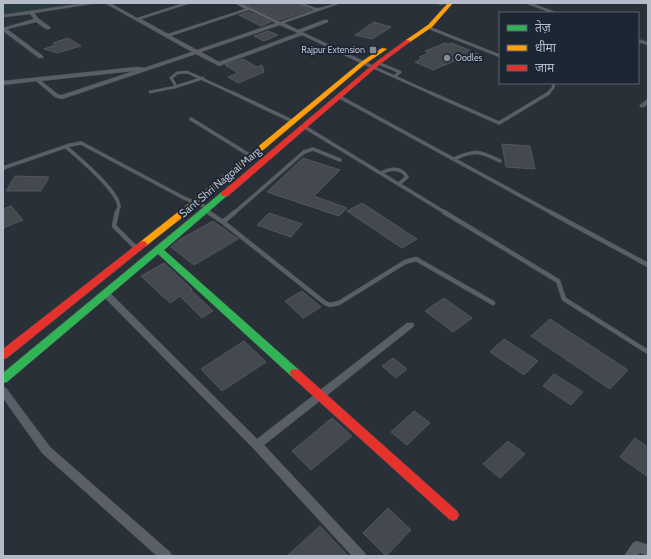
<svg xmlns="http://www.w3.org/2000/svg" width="651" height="559" viewBox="0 0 651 559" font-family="Cabin,'Noto Sans Devanagari',sans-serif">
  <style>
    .green { fill: #273a3e }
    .building { fill: #444950; stroke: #52575f }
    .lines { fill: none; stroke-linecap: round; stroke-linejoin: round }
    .lane-far2-casing { stroke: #484c53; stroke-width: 3 }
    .lane-far1-casing { stroke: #484c53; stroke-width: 4 }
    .lane-casing { stroke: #484c53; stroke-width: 5 }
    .street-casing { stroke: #484c53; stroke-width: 1 }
    .fast-casing { stroke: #484c53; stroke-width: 1 }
    .slow-casing { stroke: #484c53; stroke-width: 1 }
    .jam-casing { stroke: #484c53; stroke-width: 1 }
    .lane-far2 { stroke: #5a5e66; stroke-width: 2.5 }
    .lane-far1 { stroke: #5a5e66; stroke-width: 3 }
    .lane { stroke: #5a5e66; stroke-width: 4 }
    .street { fill: #5a5e66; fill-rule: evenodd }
    .fast { fill: #30b455; fill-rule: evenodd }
    .slow { fill: #ff9f0a; fill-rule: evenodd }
    .jam { fill: #e5322d; fill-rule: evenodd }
    .poi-dot { fill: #848b96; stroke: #1d2633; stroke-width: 1.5 }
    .labels { text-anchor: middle; stroke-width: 4; stroke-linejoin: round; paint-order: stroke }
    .far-poi-label { font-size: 9px; fill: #b4bcc9; stroke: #1d2633; text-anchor: end }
    .street-label { font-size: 11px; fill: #b4bcc9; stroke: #1d2633 }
  </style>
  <rect width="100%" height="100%" fill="#2a3038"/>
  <path class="green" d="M3,3H89L3,18Z"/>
  <path class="building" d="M244,3H297L310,10L279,20Z
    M249,12L271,22L261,26L239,15Z
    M374,22L391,27L372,39L355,35Z
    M268,31L278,35L264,41L254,36Z
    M68,38L81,46L57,53L44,49L55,45L53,43Z
    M445,43L448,44L452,43L478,54L458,63L454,61L433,70L415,62L422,59L419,57L429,53L425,51Z
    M243,59L257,67L262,65L264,72L238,83L228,77L238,73L225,65Z
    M502,144L530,146L535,169L506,167Z
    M303,158L340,170L314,196L347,208L339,216L267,192Z
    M15,176L49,177L41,191H6Z
    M362,203L417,239L402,248L347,211Z
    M11,206L23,220L3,228V209Z
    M269,213L302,224L291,237L257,225Z
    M213,221L238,239L194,265L171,247L179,240Z
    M164,263L192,289L191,290L213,311L202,318L180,296L170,303L141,276Z
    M302,291L321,307L303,318L285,301Z
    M444,298L472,318L453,332L425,311Z
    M550,319L628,370L610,389L531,336Z
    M504,339L538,361L524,375L490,352Z
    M244,341L266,362L222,391L201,369Z
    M393,358L407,369L396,378L382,366Z
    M554,374L583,392L571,405L543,386Z
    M414,411L430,423L407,445L391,432Z
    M332,418L352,436L311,470L292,451Z
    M635,438L648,447V477L620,457Z
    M508,441L525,454L500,478L483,464Z
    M388,508L411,530L386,556L363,533Z
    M320,526L348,556H287Z"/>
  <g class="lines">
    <defs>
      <path id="lane-far2" d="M427,27L500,56
        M378,63L400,72L395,76
        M373,67L433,94
        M175,87L203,78
        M150,92L175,87V84L171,78L177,73L187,72L235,94
        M547,94L553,88L554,83"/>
      <path id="lane-far1" d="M233,93L292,121
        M431,93L499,123L549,93
        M338,96L552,213
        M191,119L251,156
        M303,126L446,213
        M66,147C78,157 119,192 119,207C119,207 117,212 117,213
        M454,159C475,149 480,151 500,161
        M3,168L70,145L81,143L184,198L208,208
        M381,173C391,168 401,167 407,177L399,184
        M205,210L209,213
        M234,213L304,152L313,149L340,160"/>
      <path id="lane" d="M117,212L114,226L137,249
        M208,212L223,222L325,303L330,305L339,303L405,262L416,259L493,303
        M444,212L558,281L564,299L648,352
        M550,212L648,265
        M223,222L235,212"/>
      <path id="street" d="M86,3H97L34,13L39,19L50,27V29H46L36,22L7,29L43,56V58H39L3,31V28L34,19L30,14L3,17V15Z
        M105,3H110L137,18L184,3H191L141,19L168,34L245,9L235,3H241L280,22L314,10L298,3C305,3 314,9 319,8C327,7 333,3 341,3L284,23L298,30L324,20H328V22L302,32L376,67L371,68L302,35L219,66L196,54L62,99L55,97L36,81L3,85V81L137,67L144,68L192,52ZM249,10L276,23L197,50L171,36ZM280,25L298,33L219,62L201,52ZM134,71L62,95H59L41,81Z
        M436,3H443L444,4L442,5Z
        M525,3H531L558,13H552Z
        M638,39L648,42V45L638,42Z
        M648,99V104L644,107H640V105Z
        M105,290L108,291L257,439L407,323H413L414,325L413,327L264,445L364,552L366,556H352L253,448L102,295L101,293L102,291Z
        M3,387L6,388L50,447L170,552L172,556H157L42,453L3,398Z
        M637,541L648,545V556L640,553L637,556H624L633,543Z"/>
      <path id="fast" d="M222,192H228L229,194L164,250L299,370L300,373L299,376L295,377L291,376L158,254L7,382L3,383V373Z"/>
      <path id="slow" d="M448,3H453L432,27L410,42H406V40L428,25Z
        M382,48L387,49L365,64L198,205L146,246H140L139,244L140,242L192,201L361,62Z"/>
      <path id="jam" d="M406,40L411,41L380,64L228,196H222L221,194L222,192L376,62Z
        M143,241L146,242L147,244L146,246L7,358L3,359V349L140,242Z
        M295,369L299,370L457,511L459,515L457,519L453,521L449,519L291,376L290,373L291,370Z"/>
    </defs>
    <use href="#lane-far2" class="lane-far2-casing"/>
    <use href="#lane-far1" class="lane-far1-casing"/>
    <use href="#lane" class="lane-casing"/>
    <use href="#street" class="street-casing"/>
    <use href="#fast" class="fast-casing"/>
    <use href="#slow" class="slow-casing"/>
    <use href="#jam" class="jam-casing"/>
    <use href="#lane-far2" class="lane-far2"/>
    <use href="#lane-far1" class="lane-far1"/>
    <use href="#lane" class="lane"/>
    <use href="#street" class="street"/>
    <use href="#fast" class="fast"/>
    <use href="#slow" class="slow"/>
    <use href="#jam" class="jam"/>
  </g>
  <g class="poi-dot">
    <rect x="369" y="46" width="8" height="8" rx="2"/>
    <circle cx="447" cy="58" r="4"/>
  </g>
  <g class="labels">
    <g class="far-poi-label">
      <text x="365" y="53">Rajpur Extension</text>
      <text x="455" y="61" text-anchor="start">Oodles</text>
    </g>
    <g class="street-label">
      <text transform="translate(220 182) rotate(-40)" y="4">Sant Shri Nagpal Marg</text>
    </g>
  </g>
  <rect width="651" height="559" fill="none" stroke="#b4bcc9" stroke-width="8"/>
  <rect x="499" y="12" width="140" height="72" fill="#1d2633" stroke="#59626f"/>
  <rect x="507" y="25" width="20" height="6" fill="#30b455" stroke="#59626f"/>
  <text x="535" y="32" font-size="12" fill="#b4bcc9">तेज़</text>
  <rect x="507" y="45" width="20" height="6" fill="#ff9f0a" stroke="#59626f"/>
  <text x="535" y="52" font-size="12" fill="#b4bcc9">धीमा</text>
  <rect x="507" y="65" width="20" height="6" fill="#e5322d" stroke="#59626f"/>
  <text x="535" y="72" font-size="12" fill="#b4bcc9">जाम</text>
</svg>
